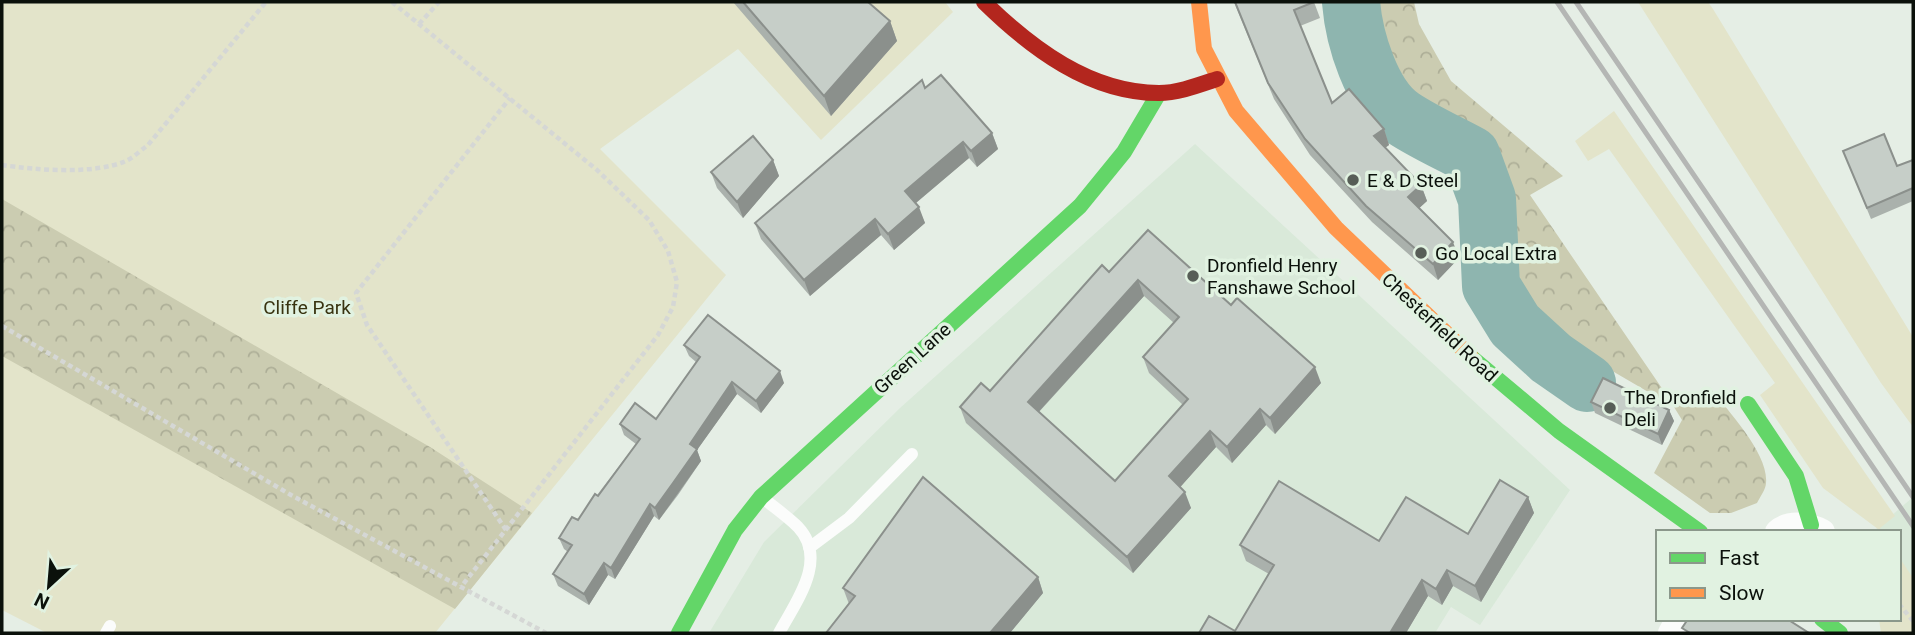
<svg xmlns="http://www.w3.org/2000/svg" width="1915" height="635" viewBox="0 0 1915 635" font-family="Roboto,sans-serif">
  <style>
    .built { fill: #d9e9d9 }
    .green { fill: #e3e4ca }
    .forest { fill: url(#forest-crowns) }
    .lines { fill: none; stroke-linecap: round; stroke-linejoin: round }
    .river { stroke: #8eb5af; stroke-width: 58 }
    .path { stroke: #d5d7d5; stroke-width: 4.5; stroke-dasharray: 5 3.5; stroke-linecap: butt }
    .lane { stroke: #fbfcfb; stroke-width: 12 }
    .street { stroke: #fbfcfb; stroke-width: 26 }
    .fast { stroke: #63d668; stroke-width: 16 }
    .slow { stroke: #ff974d; stroke-width: 16 }
    .jam { stroke: #b3261e; stroke-width: 16 }
    .rail { stroke: #b4b6b4; stroke-width: 5 }
    .wall { fill: #aab1ac; fill-rule: evenodd }
    .shaded-wall { fill: #8b908c }
    .building { fill: #c6cec8; stroke: #8b908c; stroke-width: 2; fill-rule: evenodd }
    .poi-dot { fill: #575e57; stroke: #e1f2e1; stroke-width: 2.5 }
    .labels { text-anchor: middle; stroke-width: 7; stroke-linejoin: round; paint-order: stroke }
    .poi-label { font-size: 19px; fill: #0b110b; stroke: #e1f2e1; text-anchor: start }
    .park-label { font-size: 19px; fill: #383310; stroke: #e1f2e1 }
    .street-label { font-size: 19px; fill: #0b110b; stroke: #e1f2e1 }
  </style>
  <defs>
    <pattern id="forest-crowns" width="20" height="18" patternUnits="userSpaceOnUse" patternTransform="scale(1.75)"><rect width="20" height="18" fill="#cbccb1"/><path d="M2 6a3 3 0 1 1 6 0M12 15a3 3 0 1 1 6 0" fill="none" stroke="#adae97"/></pattern>
  </defs>
  <rect width="100%" height="100%" fill="#e5eee5"/>
  <path class="built" d="M1195,144L1570,490L1480,625L1451,607L1435,633H709L764,542L900,408Z
    M1913,497V582L1899,562V532H1878L1876,529Z"/>
  <path class="green" d="M2,2H945L953,12L821,140L738,49L600,149L726,275L435,633H47L2,610Z
    M1638,2H1708L1713,9L1913,337V427L1881,383Z
    M1614,111L1895,516L1880,528L1882,532L1823,488L1760,395L1775,383L1609,149L1588,161L1575,141Z
    M1899,557L1913,578V633H1881L1879,619H1899Z"/>
  <path class="forest" d="M1351,2H1414L1419,24L1451,81L1563,176L1530,195L1674,406L1711,389C1728,411 1769,454 1766,483C1766,489 1760,497 1757,503L1731,513H1710L1654,473L1682,420L1674,407L1602,365L1587,383L1551,358L1515,325L1491,286L1487,199L1471,155C1449,142 1424,132 1403,118C1371,97 1354,38 1351,2Z
    M2,199L430,447L532,513L455,609L2,356Z"/>
  <g class="lines">
    <path class="river" d="M1351,2C1354,38 1371,97 1403,118C1424,132 1449,143 1471,155L1487,199L1491,286L1515,325L1551,358L1587,383"/>
    <path class="path" d="M392,2L597,170L649,220L668,251L677,282L673,307L658,335L461,587
      M419,24L439,2
      M2,165C36,170 93,175 126,161C133,158 141,150 148,145L266,2
      M2,326L291,495L546,633
      M506,530L367,325L356,293L510,98
      M1899,604L1913,621"/>
    <path class="lane" d="M764,499C775,508 788,517 798,527C829,560 795,603 779,633
      M809,548L849,518L912,454
      M106,633L110,626"/>
    <path class="street" d="M1778,532C1789,522 1810,525 1822,532
      M1671,633L1679,619"/>
    <path class="fast" d="M1471,357L1559,431L1700,532
      M1748,404L1796,476L1811,525
      M1822,619L1840,633
      M679,633L735,530L761,497L1080,206L1124,152L1159,93"/>
    <path class="slow" d="M1199,2L1204,49L1236,111L1336,228L1471,357"/>
    <path class="jam" d="M984,2C1031,48 1090,93 1159,93C1178,93 1199,85 1217,79"/>
    <path class="rail" d="M1557,2L1913,526
      M1576,2L1913,497"/>
  </g>
  <path class="wall" d="M733,2H868L890,21L897,41L831,116Z
    M1234,2H1314L1320,18L1300,26L1332,103L1384,129L1389,145L1385,148L1421,185L1427,201L1419,208L1459,258L1438,280L1372,222L1310,155L1274,99Z
    M925,88L992,133L998,149L977,167L969,158L916,203L925,223L894,250L881,235L810,296L761,239L755,223Z
    M1843,151L1897,166L1913,160V201L1871,219Z
    M773,160L779,176L743,218L717,188L711,172Z
    M1109,272L1231,305L1321,383L1275,434L1266,425L1232,463L1216,447L1180,487L1191,508L1133,573L966,423L960,407L990,391ZM1144,296L1174,323L1143,357L1149,373L1183,405L1115,481L1039,412Z
    M684,345L784,383L761,413L737,394L697,450L701,461L678,495L659,520L654,516L615,579L608,575L589,605L558,586L553,574L568,552L564,549L559,538L578,520L636,444L624,435L620,424L656,419L696,362L689,356Z
    M1591,402L1669,410L1674,421L1662,445L1595,413Z
    M1528,497L1534,513L1481,602L1453,586L1442,605L1428,596L1406,633H1199L1235,631L1269,574L1246,561L1240,545L1379,541L1468,534Z
    M1038,577L1043,593L1010,633H826L849,604L843,588Z"/>
  <path class="shaded-wall" d="M890,21L897,41L831,116L824,96Z
    M1384,129L1389,145L1379,152L1374,136Z
    M992,133L998,149L977,167L971,151Z
    M963,142L969,158L911,207L905,191Z
    M773,160L779,176L743,218L737,202Z
    M1421,185L1427,201L1414,213L1408,197Z
    M919,207L925,223L894,250L888,234Z
    M875,219L881,235L810,296L804,280Z
    M1453,242L1459,258L1438,280L1433,264Z
    M1138,280L1144,296L1033,418L1028,402Z
    M1315,367L1321,383L1275,434L1270,418Z
    M780,371L784,383L761,413L756,401Z
    M732,382L737,394L697,450L701,461L659,520L655,508L690,444Z
    M1260,409L1266,425L1232,463L1227,447Z
    M1669,410L1674,421L1662,445L1658,434Z
    M1210,431L1216,447L1175,493L1169,476Z
    M1185,492L1191,508L1133,573L1127,557Z
    M1528,497L1534,513L1481,602L1475,586Z
    M650,504L654,516L615,579L611,568Z
    M604,563L608,575L589,605L584,594Z
    M1447,570L1453,586L1442,605L1436,589Z
    M1038,577L1043,593L1010,633H990Z
    M1422,580L1428,596L1406,633H1390Z"/>
  <path class="building" d="M743,2H868L890,21L824,96Z
    M1235,2H1314L1294,10L1332,103L1349,89L1384,129L1374,136L1421,185L1408,197L1453,242L1433,264L1366,206L1305,139L1268,83Z
    M941,75L992,133L971,151L963,142L905,191L919,207L888,234L875,219L804,280L755,223L922,80L925,88Z
    M1884,134L1897,166L1913,160V188L1867,208L1843,151Z
    M753,136L773,160L737,202L711,172Z
    M1148,230L1231,305L1237,298L1315,367L1270,418L1260,409L1227,447L1210,431L1169,476L1185,492L1127,557L960,407L981,383L990,391L1102,265L1109,272ZM1138,280L1179,317L1143,357L1188,399L1115,481L1028,402Z
    M708,315L780,371L756,401L732,382L690,444L697,449L673,483L655,508L650,504L611,568L604,563L584,594L553,574L572,545L559,538L572,517L578,520L595,494L598,496L640,439L620,424L635,403L656,419L700,357L684,345Z
    M1603,378L1669,410L1658,434L1591,402Z
    M923,477L1038,577L990,633H826L855,596L843,588Z
    M1500,480L1528,497L1475,586L1447,570L1436,589L1422,580L1390,633H1199L1209,616L1235,631L1274,565L1240,545L1279,481L1379,541L1406,497L1468,534Z
    M1688,619H1787L1809,633H1690L1682,628Z"/>
  <g class="poi-dot">
    <circle cx="1353" cy="180" r="7"/>
    <circle cx="1421" cy="253" r="7"/>
    <circle cx="1193" cy="276" r="7"/>
    <circle cx="1610" cy="408" r="7"/>
  </g>
  <g class="labels">
    <g class="poi-label">
      <text x="1367" y="187">E &amp; D Steel</text>
      <text x="1435" y="260">Go Local Extra</text>
      <text x="1207" y="272">Dronfield Henry<tspan x="1207" dy="22">Fanshawe School</tspan></text>
      <text x="1624" y="404">The Dronfield<tspan x="1624" dy="22">Deli</tspan></text>
    </g>
    <g class="park-label">
      <text x="307" y="314">Cliffe Park</text>
    </g>
    <g class="street-label">
      <text transform="translate(1440 327) rotate(43)" y="7">Chesterfield Road</text>
      <text transform="translate(912 358) rotate(-42)" y="7">Green Lane</text>
    </g>
  </g>
  <rect width="1915" height="635" fill="none" stroke="#0b110b" stroke-width="7"/>
  <rect x="1656" y="530" width="245" height="91" fill="#e1f2e1" stroke="#8b988b" stroke-width="2"/>
  <rect x="1670" y="553" width="35" height="10" fill="#63d668" stroke="#8b988b" stroke-width="2"/>
  <text x="1719" y="565" font-size="21" fill="#0b110b">Fast</text>
  <rect x="1670" y="588" width="35" height="10" fill="#ff974d" stroke="#8b988b" stroke-width="2"/>
  <text x="1719" y="600" font-size="21" fill="#0b110b">Slow</text>
  <g transform="translate(49 586) rotate(206)" stroke="#e1f2e1" stroke-width="5" paint-order="stroke">
  <path d="M0-5L12 26L0 18L-12 26Z" fill="#0b110b"/>
  <text y="-10" font-size="19" font-weight="bold" text-anchor="middle" fill="#0b110b">N</text>
  </g>
</svg>
